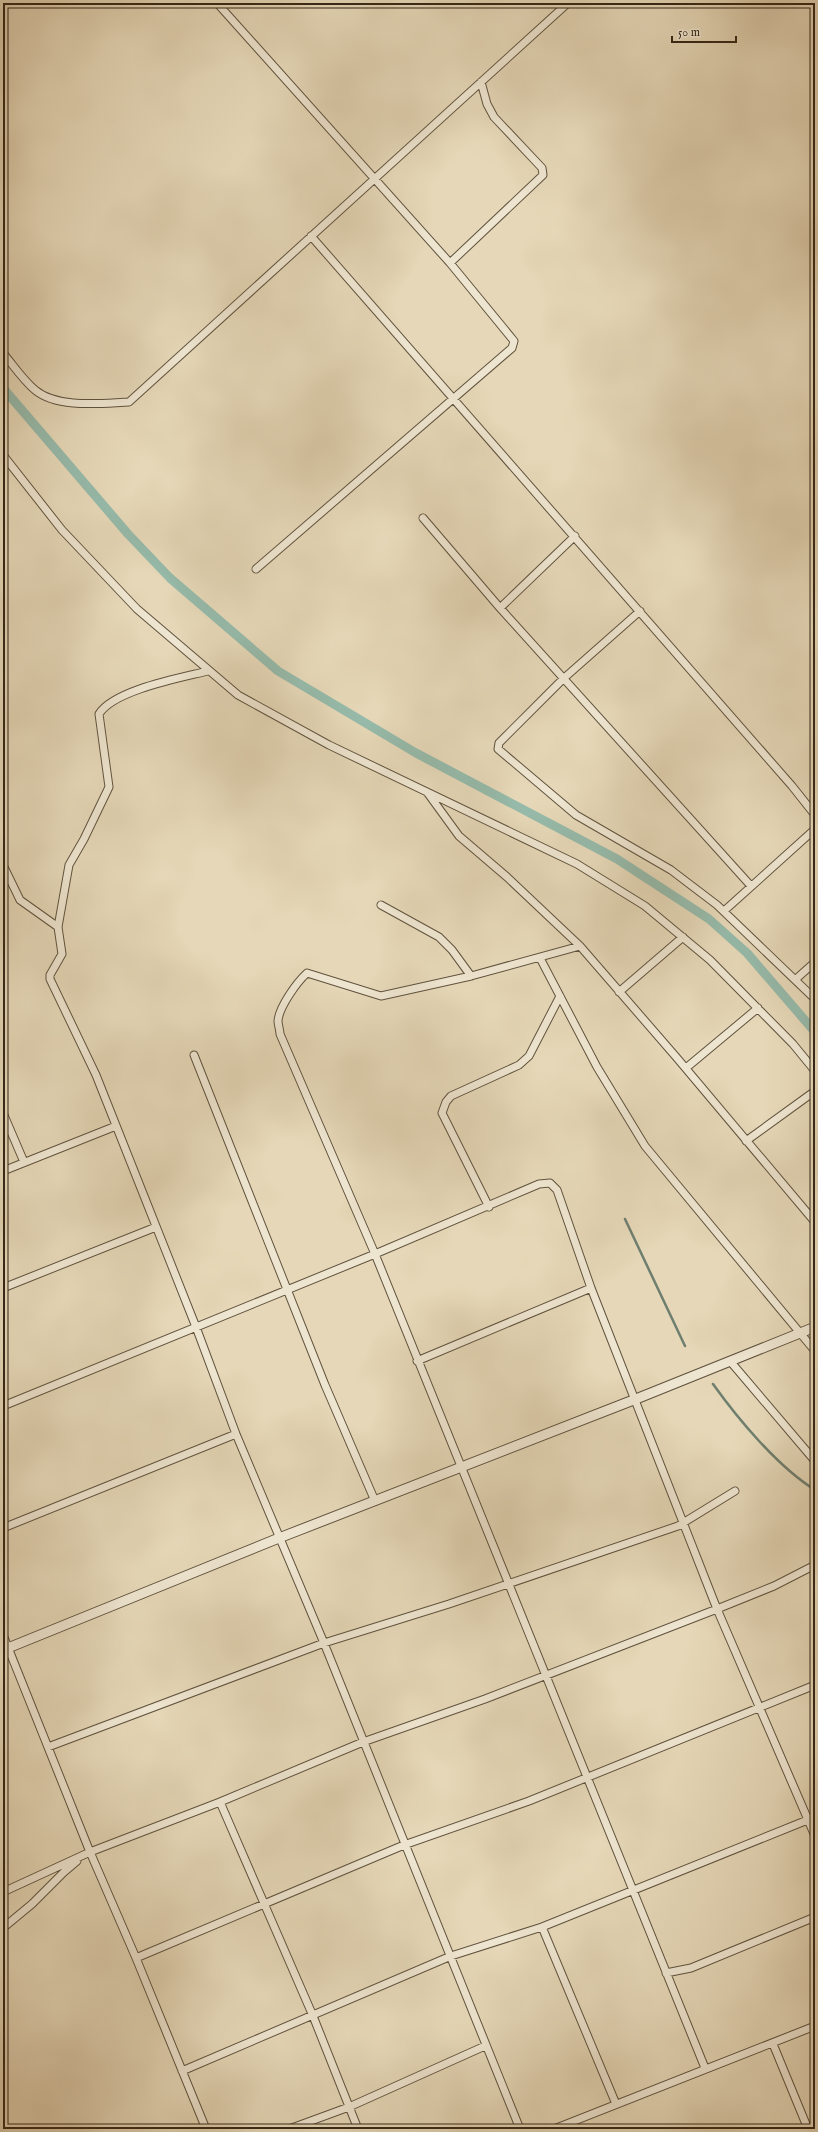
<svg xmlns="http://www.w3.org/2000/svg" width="818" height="2132" viewBox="0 0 818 2132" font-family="'IM FELL English',serif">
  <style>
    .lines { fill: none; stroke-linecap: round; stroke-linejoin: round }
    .stream { stroke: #6f7f6f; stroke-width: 2.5 }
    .canal { stroke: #96baaa; stroke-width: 9 }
    .minor-casing { stroke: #60533e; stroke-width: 9 }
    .tertiary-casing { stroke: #60533e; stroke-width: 11 }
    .minor { stroke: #eee5d0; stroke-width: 7 }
    .tertiary { stroke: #eee5d0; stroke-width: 9 }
  </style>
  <rect width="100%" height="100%" fill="#e5d7b7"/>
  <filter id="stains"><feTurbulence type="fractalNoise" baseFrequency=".005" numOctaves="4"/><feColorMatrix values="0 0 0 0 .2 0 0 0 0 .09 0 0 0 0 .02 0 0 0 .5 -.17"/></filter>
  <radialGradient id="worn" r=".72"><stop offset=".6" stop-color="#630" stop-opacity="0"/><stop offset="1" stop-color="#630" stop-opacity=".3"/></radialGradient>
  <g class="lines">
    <path class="stream" d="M625,1219L685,1346
      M713,1384C738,1419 778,1467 815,1490"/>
    <path class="canal" d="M3,388L128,534L170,578L278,671L416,753L617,859L709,919L747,953L815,1032"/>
    <defs>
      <path id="minor" d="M217,3L450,263L514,341L512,348L256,569
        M311,236L792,786L815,815
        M450,263L543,175L542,168L494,117L487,104L481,82
        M3,353C13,365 23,380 35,390C58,409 102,403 129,402L568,3
        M3,455L62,530L137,609L238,695L329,745L577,864L645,906L710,960L793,1044L815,1071
        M423,518L500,608
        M575,536L500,608L751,886
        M640,611L563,679L499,743L498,749L576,815L671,870L717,905L815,999
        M208,671C180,678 114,690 99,714L109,787L84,839L69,865L58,927L62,954L50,975V979L96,1075L196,1327L236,1434L324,1643L520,2129
        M427,792L459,836L507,877L580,946L677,1058L815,1222
        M3,865L20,900L58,927
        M381,905L439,937L452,950L471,976
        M724,911L815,829
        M580,946L471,976L381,996L307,973C297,982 279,1007 278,1021C278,1025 280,1030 280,1034L375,1254L705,2068
        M540,958L597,1067L645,1146L815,1351
        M796,979L815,962
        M619,992L683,937
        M194,1055L325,1385L375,1501
        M686,1068L758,1008
        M3,1113L24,1162
        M746,1141L815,1091
        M3,1171L116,1126
        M489,1207L442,1113L446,1102L451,1096L519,1065L529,1056L560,996
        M3,1288L156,1227
        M417,1361L591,1288
        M730,1361L815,1461
        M3,1406L375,1254L539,1184L550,1183L557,1190L591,1288L717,1609L815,1836
        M3,1528L236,1434
        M3,1635L90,1852L136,1958L206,2129
        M48,1747L324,1643L449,1604L678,1526L735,1491
        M220,1802L313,2016L358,2129
        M3,1892L90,1852L220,1802L363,1742L485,1699L717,1609L774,1586L815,1565
        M542,1927L616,2104
        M3,1928L32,1904L64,1872L77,1861
        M136,1958L404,1845L529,1801L815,1685
        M666,1973L691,1968L815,1917
        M773,2044L808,2129
        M182,2071L451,1956L542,1927L815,1817
        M289,2129L349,2107L485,2046
        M554,2129L815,2026"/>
      <path id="tertiary" d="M3,1650L279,1538L636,1399L815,1327"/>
    </defs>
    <use href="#minor" class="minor-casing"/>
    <use href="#tertiary" class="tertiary-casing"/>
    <use href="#minor" class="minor"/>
    <use href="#tertiary" class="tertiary"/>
  </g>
  <rect width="818" height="2132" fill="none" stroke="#e5d7b7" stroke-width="16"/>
  <rect x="4" y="4" width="810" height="2124" fill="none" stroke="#342716" stroke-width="2"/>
  <rect x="8" y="8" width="802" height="2116" fill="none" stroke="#342716"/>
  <path d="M672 36v6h64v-6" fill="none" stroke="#342716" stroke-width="2"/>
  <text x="678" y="36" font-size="12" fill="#342716" stroke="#eee5d0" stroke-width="3" paint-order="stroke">50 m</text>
  <rect width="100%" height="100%" filter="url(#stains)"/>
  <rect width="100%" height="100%" fill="url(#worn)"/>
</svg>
